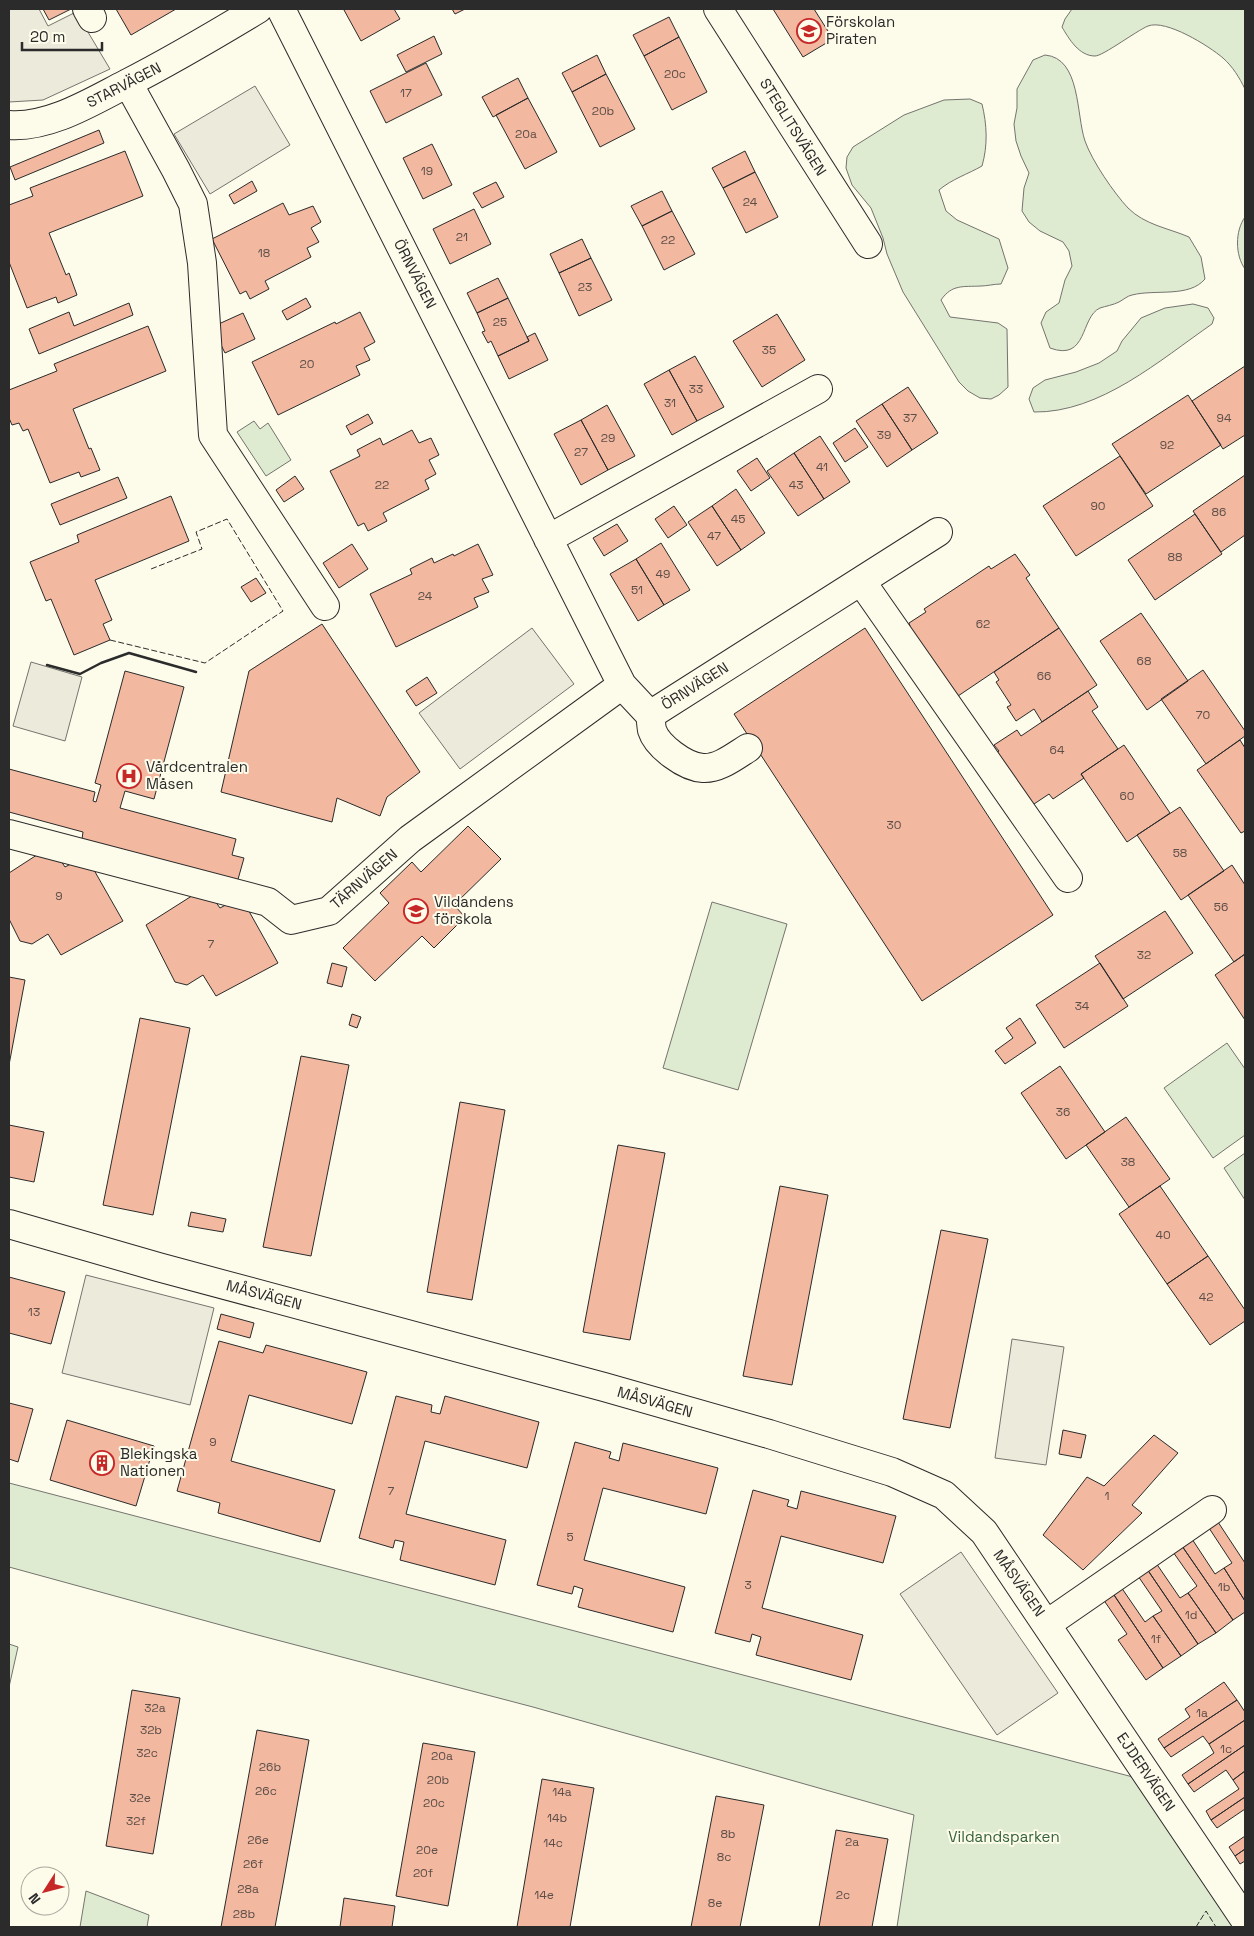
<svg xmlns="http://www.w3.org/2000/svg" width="1254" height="1936" viewBox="0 0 1254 1936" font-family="'Space Grotesk',sans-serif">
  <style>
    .green { fill: #deebd1; stroke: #74746e }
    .parking { fill: #eceadb; stroke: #74746e }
    .building { fill: #f2b8a0; stroke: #2b2b2b }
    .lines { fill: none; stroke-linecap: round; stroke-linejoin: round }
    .minor-casing { stroke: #2b2b2b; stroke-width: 30 }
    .minor { stroke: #fdfbea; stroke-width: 28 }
    .fence { stroke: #2b2b2b; stroke-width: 1; stroke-dasharray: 6 2.5; stroke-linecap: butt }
    .wall { stroke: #2b2b2b; stroke-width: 2.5 }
    .labels { text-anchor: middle; stroke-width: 4; stroke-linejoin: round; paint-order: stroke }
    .number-label { font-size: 12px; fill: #5d4e48 }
    .poi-label { font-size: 15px; fill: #2b2b2b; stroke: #fdfbea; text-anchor: start }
    .street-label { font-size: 15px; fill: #2b2b2b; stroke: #fdfbea }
    .park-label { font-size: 15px; fill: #34623c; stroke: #fdfbea }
  </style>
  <rect width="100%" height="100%" fill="#fdfbea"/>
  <path class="green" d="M1072,9H1245V89C1239,77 1233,67 1223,58C1209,46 1166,19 1148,26C1136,31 1103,56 1095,56C1079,56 1069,39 1062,27L1065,19Z
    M1045,55C1081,58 1076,115 1085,141C1092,161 1114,193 1128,208C1145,225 1168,228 1189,237L1201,257L1205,279C1189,298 1155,289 1132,295C1127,296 1123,300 1119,302C1113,305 1106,306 1100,308C1080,317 1088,362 1050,348L1041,323L1046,312L1059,303L1065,280L1072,266L1069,251L1063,242L1040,231L1029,222L1022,211L1024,188L1029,173L1021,156L1016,141L1014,124L1017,108V89L1033,60Z
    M970,99L982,104C987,125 988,145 982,166C968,174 952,179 939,190L946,211L957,220L999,239L1008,268L1001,284C994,284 987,286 981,286C963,287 952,284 941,300L950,317L998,323L1007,329L1008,387L999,395L991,399L980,398L968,391L959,382L903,292L887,254L883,238L871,208L852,185L846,168L847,157L853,147L904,115L944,100Z
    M1245,217V269C1235,255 1235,231 1245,217Z
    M1193,304L1208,308L1214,318L1212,324C1160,360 1100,413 1034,412L1029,399L1033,388L1045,380L1076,372L1099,363L1117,351L1122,341L1141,318L1165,308Z
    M254,421L260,429L268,423L291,460L266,476L237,432Z
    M712,902L787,924L738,1090L663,1068Z
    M1227,1043L1245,1069V1135L1213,1158L1164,1088Z
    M1245,1153V1200L1224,1168Z
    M9,1483L1152,1782L1245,1927H897L914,1815L533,1707L250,1633L9,1567Z
    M9,1644L18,1647L9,1687Z
    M86,1891L149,1915L147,1927H80Z"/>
  <path class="parking" d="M9,9H39L48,26L76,12L110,69L43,100L9,102Z
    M255,86L290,145L210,194L174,134Z
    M532,628L574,684L460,769L419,713Z
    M31,662L82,677L65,741L13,726Z
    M86,1275L214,1308L190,1405L62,1373Z
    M1012,1339L1064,1347L1046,1465L995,1458Z
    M961,1552L1058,1693L997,1735L900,1594Z"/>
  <path class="building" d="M43,9H71L49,20Z
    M116,9H176L131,35Z
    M346,9H394L400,19L361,41L344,10Z
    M452,9H465L455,14Z
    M773,9H814L833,39L803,57Z
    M669,17L679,37L644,56L633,35Z
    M434,36L442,54L406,72L397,55Z
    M679,37L707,92L672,110L644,56Z
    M597,55L606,74L572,92L562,73Z
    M426,63L442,95L386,123L370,91Z
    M606,74L635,129L600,147L572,92Z
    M518,78L528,98L493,117L482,97Z
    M528,98L557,152L525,169L496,115Z
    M99,130L104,143L15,180L10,167Z
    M432,144L452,185L423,199L403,158Z
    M125,151L143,196L49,233L66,275L69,273L77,295L58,303L56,297L27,308L9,262V205L33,196L30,188Z
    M745,151L755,172L723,188L712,168Z
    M755,172L778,217L746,233L723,188Z
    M252,181L257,191L234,204L229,195Z
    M496,182L504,197L482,208L473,193Z
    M662,191L672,211L642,226L631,206Z
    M283,203L289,215L313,206L321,222L311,228L319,242L307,248L311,257L265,281L269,289L250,299L246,291L240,294L212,239Z
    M474,209L491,244L450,264L433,229Z
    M672,211L695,254L664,270L642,226Z
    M582,239L591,258L559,273L550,254Z
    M591,258L612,300L579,316L559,273Z
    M498,278L508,298L477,313L467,293Z
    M306,298L311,307L287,320L282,311Z
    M508,298L529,341L498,356L491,341L488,343L482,332L485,331L477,313Z
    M129,303L133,315L39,354L29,329L69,312L74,326Z
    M360,312L375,342L364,348L370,360L356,366L360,375L278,415L252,362L335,322L336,324Z
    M243,313L255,339L225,353L212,327Z
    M777,314L805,360L762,387L733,341Z
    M148,326L166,371L73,409L89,449L91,448L100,470L81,477L79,472L50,483L28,429L23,431L19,423L12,425L9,418V390L57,371L54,364Z
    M535,333L548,360L509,379L498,356L529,341L527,337Z
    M695,356L724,407L697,421L669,370Z
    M1245,366V435L1223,449L1192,401Z
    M669,370L697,421L672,435L644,384Z
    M908,387L938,433L912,450L882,404Z
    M1188,395L1221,445L1146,494L1112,444Z
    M882,404L912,450L887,467L856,421Z
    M607,405L635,456L608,470L581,420Z
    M368,414L373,423L351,435L346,426Z
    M581,420L608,470L581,485L554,434Z
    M855,428L868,447L845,462L833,443Z
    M412,430L419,443L431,438L439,455L429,460L436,474L425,480L429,489L383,513L387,521L368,531L364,523L358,526L330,471L360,456L357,450L380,438L383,445Z
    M820,436L850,482L824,499L794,453Z
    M794,453L824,499L798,516L767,471Z
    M1120,456L1153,506L1076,556L1043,506Z
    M757,458L770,478L751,491L737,471Z
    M1245,475V535L1221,552L1193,511Z
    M295,476L304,489L284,502L276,490Z
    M118,477L127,498L60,525L51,504Z
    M736,489L765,533L741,550L712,506Z
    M171,496L189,541L95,580L112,620L103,624L110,640L74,655L51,599L46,601L30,562L79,542L77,535Z
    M674,506L687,525L668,538L655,519Z
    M712,506L741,550L717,566L688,522Z
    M1195,514L1222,554L1155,600L1128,560Z
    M617,524L628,541L604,556L593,538Z
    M661,543L690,590L664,605L636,559Z
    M352,544L368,569L339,588L323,563Z
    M478,544L493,575L482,579L489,592L474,598L478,607L396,647L370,594L412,574L410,569L432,558L434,563L453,554L454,556Z
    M1015,554L1030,575L1026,578L1059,628L958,696L906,629L910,626L909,623L926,612L924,609L989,566L991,569Z
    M636,559L664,605L638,621L610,574Z
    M256,578L266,593L251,602L241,587Z
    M1141,613L1188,681L1147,710L1100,641Z
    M322,624L420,772L387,797L380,816L337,798L332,822L221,792L249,671Z
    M865,628L1053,915L922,1001L734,714Z
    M1059,628L1097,685L1042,722L1034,709L1016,721L1007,707L1011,705L996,682L999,680L994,672Z
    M1203,670L1245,731V736L1206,764L1161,699Z
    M125,671L184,687L154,799L125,791L120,808L236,839L232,855L244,858L235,890L225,877L82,839L83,832L9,812V769L95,792L93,801L96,802L101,785L95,783Z
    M427,677L437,693L416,706L406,691Z
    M1088,691L1098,707L1092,711L1118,749L1081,774L1084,778L1053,799L1049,794L1028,808L993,755L999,751L994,745L1017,730L1021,736Z
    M1240,740L1245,748V831L1241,833L1197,770Z
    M1124,745L1170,813L1127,842L1081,774Z
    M1180,807L1224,871L1181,900L1137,835Z
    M468,826L501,859L454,905L465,917L434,948L422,936L375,981L343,948L389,903L380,893L412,862L421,872Z
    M43,851L55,852L65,867L86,856L123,921L61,955L48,934L32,944L20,941L9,919V873Z
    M1232,865L1245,885V954L1234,962L1188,895Z
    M198,892L210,894L220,908L241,897L278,963L216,996L203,975L187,985L175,982L146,925Z
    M1165,911L1193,953L1123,999L1095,956Z
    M1245,954V1020L1215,975Z
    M332,963L347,967L342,987L327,983Z
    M1100,963L1128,1006L1064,1048L1036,1005Z
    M9,977L25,980L9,1065Z
    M352,1014L361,1017L357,1028L349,1025Z
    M140,1018L190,1028L153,1215L103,1205Z
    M1020,1018L1036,1043L1005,1064L995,1051L1013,1038L1006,1028Z
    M301,1056L349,1065L311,1256L263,1247Z
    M1060,1066L1105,1132L1066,1159L1021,1093Z
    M460,1102L505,1110L472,1300L427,1292Z
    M1126,1117L1170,1179L1129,1207L1086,1145Z
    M9,1125L44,1132L34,1182L9,1177Z
    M618,1145L665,1153L630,1340L583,1332Z
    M780,1186L828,1195L792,1385L743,1376Z
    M1160,1186L1208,1256L1167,1284L1119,1214Z
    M191,1212L226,1219L223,1232L188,1226Z
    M941,1230L988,1239L950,1428L903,1419Z
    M1208,1256L1245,1310V1321L1210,1345L1167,1284Z
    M9,1277L65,1292L51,1344L9,1333Z
    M221,1314L254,1323L250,1338L217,1329Z
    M219,1341L263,1353L266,1345L367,1372L352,1424L249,1395L231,1461L335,1490L320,1542L218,1513L220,1503L177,1491Z
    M396,1396L432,1405L431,1412L440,1414L445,1396L539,1422L527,1468L425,1441L406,1514L506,1540L495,1585L400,1560L404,1542L395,1540L393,1548L359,1538Z
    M9,1403L33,1409L18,1462L9,1459Z
    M67,1420L154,1446L136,1506L50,1480Z
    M1063,1430L1086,1435L1081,1458L1059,1454Z
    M1154,1435L1178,1453L1132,1505L1142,1513L1083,1570L1043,1535L1087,1477L1104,1486Z
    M575,1442L611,1452L609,1458L619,1461L623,1443L718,1468L706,1514L603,1488L584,1560L685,1587L673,1632L578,1607L583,1589L574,1586L572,1594L537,1585Z
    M753,1490L789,1500L787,1506L797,1509L801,1491L896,1516L883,1563L781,1536L762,1608L863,1635L851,1680L756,1655L761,1637L752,1634L750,1642L715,1633Z
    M1218,1522L1245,1563V1601L1224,1568L1232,1563L1209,1528Z
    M1192,1539L1215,1574L1224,1568L1245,1601V1612L1233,1620L1182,1546Z
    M1182,1546L1233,1620L1216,1633L1188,1593L1197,1586L1173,1552Z
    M1156,1563L1180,1598L1188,1593L1216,1633L1198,1644L1147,1569Z
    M1147,1569L1198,1644L1181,1656L1153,1616L1162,1611L1138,1576Z
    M1121,1587L1145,1622L1153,1616L1181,1656L1163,1668L1112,1592Z
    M1112,1592L1163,1668L1146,1680L1118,1640L1127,1634L1103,1599Z
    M1224,1682L1237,1700L1164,1748L1158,1739L1190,1717L1185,1709Z
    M132,1690L180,1698L153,1854L106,1846Z
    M1237,1700L1245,1712V1720L1209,1744L1203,1736L1171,1757L1164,1748Z
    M1245,1720V1745L1188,1784L1182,1775L1214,1753L1209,1744Z
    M257,1730L309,1740L283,1884L275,1927H221Z
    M423,1743L475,1752L448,1906L396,1896Z
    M1245,1745V1771L1233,1780L1226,1770L1194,1792L1188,1784Z
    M1245,1771V1797L1211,1820L1206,1811L1239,1789L1233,1780Z
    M542,1779L594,1788L570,1927H517Z
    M716,1796L764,1805L740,1927H691Z
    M1245,1797V1809L1217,1828L1211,1820Z
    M836,1830L888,1839L872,1927H819Z
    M1245,1836V1849L1235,1856L1229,1847Z
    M1245,1849V1861L1240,1864L1235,1856Z
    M344,1898L395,1906L392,1927H340Z"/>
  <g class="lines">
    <defs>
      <path id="minor" d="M87,9L92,18
        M281,9L622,685L650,715L938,532
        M718,9L868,244
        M128,83L176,170L193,204L202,263L213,435L325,606
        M9,125C49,128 91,102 126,84C171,61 215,35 258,9
        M548,539L818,389
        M861,581L1068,878
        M650,715C651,719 651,725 652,730C657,746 685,767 703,768C719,769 735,756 748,748
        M9,834L268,902L291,920L329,911L410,839L622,685
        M9,1224L158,1267L604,1387L769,1434L892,1472L944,1495L984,1532L1245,1920
        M1047,1624L1212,1510"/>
    </defs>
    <use href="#minor" class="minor-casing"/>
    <use href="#minor" class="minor"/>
    <path class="fence" d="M110,640L205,663L283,611L227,519L196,532L202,549L151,569
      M1196,1927L1206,1911L1216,1927"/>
    <path class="wall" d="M47,665L80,674L101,663L129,653L196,672"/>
  </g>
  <defs>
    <symbol id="school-ring" viewBox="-11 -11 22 22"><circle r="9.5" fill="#fdfbea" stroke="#c62828" stroke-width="1.5"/><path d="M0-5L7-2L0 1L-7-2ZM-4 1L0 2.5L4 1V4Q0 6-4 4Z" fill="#c62828"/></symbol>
    <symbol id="hospital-ring" viewBox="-11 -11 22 22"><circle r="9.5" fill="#fdfbea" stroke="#c62828" stroke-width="1.5"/><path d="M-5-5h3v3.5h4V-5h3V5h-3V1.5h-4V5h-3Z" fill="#c62828"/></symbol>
    <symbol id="building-ring" viewBox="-11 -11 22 22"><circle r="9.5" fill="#fdfbea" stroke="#c62828" stroke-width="1.5"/><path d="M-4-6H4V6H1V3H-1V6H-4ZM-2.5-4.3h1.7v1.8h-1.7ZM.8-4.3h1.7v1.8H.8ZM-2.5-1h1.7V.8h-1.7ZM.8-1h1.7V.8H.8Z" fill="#c62828"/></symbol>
  </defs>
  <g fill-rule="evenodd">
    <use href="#school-ring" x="795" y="17" width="28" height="28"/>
    <use href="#hospital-ring" x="115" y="762" width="28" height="28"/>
    <use href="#school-ring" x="402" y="897" width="28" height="28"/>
    <use href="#building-ring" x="88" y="1449" width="28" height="28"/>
  </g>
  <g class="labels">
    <g class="number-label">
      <text x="675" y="78">20c</text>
      <text x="406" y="97">17</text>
      <text x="603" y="115">20b</text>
      <text x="526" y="138">20a</text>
      <text x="427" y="175">19</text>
      <text x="750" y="206">24</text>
      <text x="462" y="241">21</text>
      <text x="668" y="244">22</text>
      <text x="264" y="257">18</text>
      <text x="585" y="291">23</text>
      <text x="500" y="326">25</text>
      <text x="769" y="354">35</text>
      <text x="307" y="368">20</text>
      <text x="696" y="393">33</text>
      <text x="670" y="407">31</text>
      <text x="910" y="422">37</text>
      <text x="1224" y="422">94</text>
      <text x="884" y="439">39</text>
      <text x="608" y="442">29</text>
      <text x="1167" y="449">92</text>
      <text x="581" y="456">27</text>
      <text x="822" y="471">41</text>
      <text x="382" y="489">22</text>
      <text x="796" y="489">43</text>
      <text x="1098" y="510">90</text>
      <text x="1219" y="516">86</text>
      <text x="738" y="523">45</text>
      <text x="714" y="540">47</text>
      <text x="1175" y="561">88</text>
      <text x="663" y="578">49</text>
      <text x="637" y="594">51</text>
      <text x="425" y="600">24</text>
      <text x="983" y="628">62</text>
      <text x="1144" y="665">68</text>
      <text x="1044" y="680">66</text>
      <text x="1203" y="719">70</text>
      <text x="1057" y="754">64</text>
      <text x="1127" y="800">60</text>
      <text x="894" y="829">30</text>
      <text x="1180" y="857">58</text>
      <text x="59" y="900">9</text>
      <text x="1221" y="911">56</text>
      <text x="211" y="948">7</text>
      <text x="1144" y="959">32</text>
      <text x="1082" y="1010">34</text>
      <text x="1063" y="1116">36</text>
      <text x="1128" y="1166">38</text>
      <text x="1163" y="1239">40</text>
      <text x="1206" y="1301">42</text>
      <text x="34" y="1316">13</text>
      <text x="213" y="1446">9</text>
      <text x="391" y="1495">7</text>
      <text x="1107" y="1500">1</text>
      <text x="570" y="1541">5</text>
      <text x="748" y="1589">3</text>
      <text x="1224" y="1591">1b</text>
      <text x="1191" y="1619">1d</text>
      <text x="1156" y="1643">1f</text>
      <text x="155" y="1712">32a</text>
      <text x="1202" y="1717">1a</text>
      <text x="151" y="1734">32b</text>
      <text x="1226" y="1753">1c</text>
      <text x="147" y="1757">32c</text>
      <text x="442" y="1760">20a</text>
      <text x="270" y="1771">26b</text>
      <text x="438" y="1784">20b</text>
      <text x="266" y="1795">26c</text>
      <text x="562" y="1796">14a</text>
      <text x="140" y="1802">32e</text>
      <text x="434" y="1807">20c</text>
      <text x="557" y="1822">14b</text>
      <text x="136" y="1825">32f</text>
      <text x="728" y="1838">8b</text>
      <text x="258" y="1844">26e</text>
      <text x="852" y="1846">2a</text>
      <text x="553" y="1847">14c</text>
      <text x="427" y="1854">20e</text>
      <text x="724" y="1861">8c</text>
      <text x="253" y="1868">26f</text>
      <text x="423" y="1877">20f</text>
      <text x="248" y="1893">28a</text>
      <text x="544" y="1899">14e</text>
      <text x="843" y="1899">2c</text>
      <text x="715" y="1907">8e</text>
      <text x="244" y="1918">28b</text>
    </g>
    <g class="poi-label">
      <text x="826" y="27">Förskolan<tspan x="826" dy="17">Piraten</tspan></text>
      <text x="146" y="772">Vårdcentralen<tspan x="146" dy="17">Måsen</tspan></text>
      <text x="434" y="907">Vildandens<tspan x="434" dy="17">förskola</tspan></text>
      <text x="120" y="1459">Blekingska<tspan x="120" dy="17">Nationen</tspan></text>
    </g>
    <g class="street-label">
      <text transform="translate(124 85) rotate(-27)" y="5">STARVÄGEN</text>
      <text transform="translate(793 127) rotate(58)" y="5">STEGLITSVÄGEN</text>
      <text transform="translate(415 274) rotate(63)" y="5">ÖRNVÄGEN</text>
      <text transform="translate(695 686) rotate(-32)" y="5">ÖRNVÄGEN</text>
      <text transform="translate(364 879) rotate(-41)" y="5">TÄRNVÄGEN</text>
      <text transform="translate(264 1295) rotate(15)" y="5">MÅSVÄGEN</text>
      <text transform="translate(655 1402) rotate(16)" y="5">MÅSVÄGEN</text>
      <text transform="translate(1019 1583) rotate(55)" y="5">MÅSVÄGEN</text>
      <text transform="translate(1146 1772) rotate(56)" y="5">EJDERVÄGEN</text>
    </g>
    <g class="park-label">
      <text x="1004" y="1842">Vildandsparken</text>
    </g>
  </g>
  <rect width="1254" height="1936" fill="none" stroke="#2b2b2b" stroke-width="20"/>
  <g transform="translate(45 1891) rotate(234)"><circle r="24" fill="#fdfbea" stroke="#a9a89e"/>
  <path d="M0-4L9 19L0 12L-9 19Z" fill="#c62828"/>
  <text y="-8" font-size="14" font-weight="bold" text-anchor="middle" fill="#2b2b2b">N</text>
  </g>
  <path d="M22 42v8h80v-8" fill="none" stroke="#2b2b2b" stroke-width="2.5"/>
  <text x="30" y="42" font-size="15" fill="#2b2b2b" stroke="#fdfbea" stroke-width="4" paint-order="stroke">20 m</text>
</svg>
